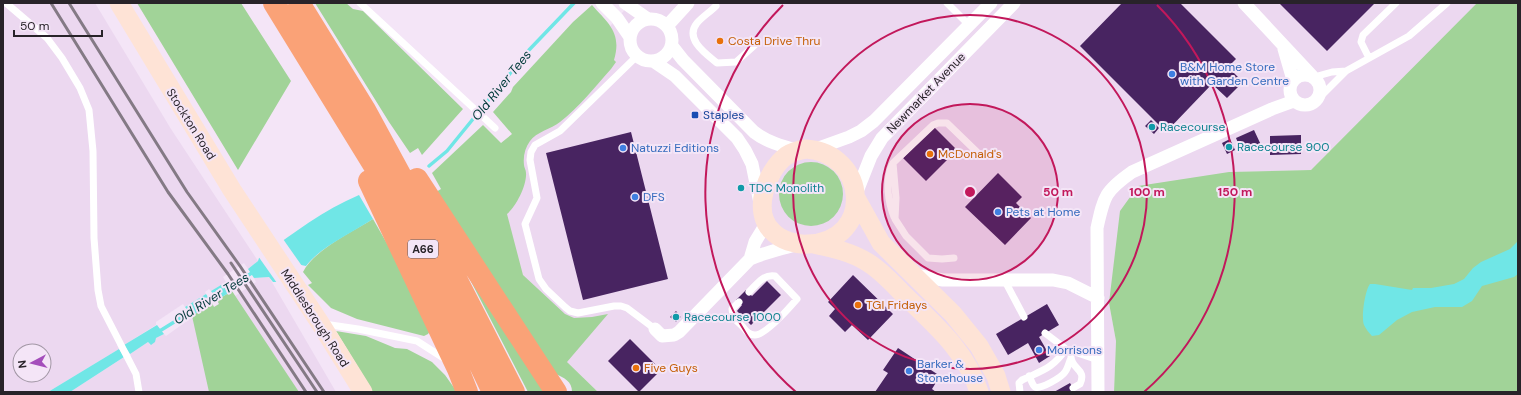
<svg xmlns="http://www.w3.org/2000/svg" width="1521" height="395" viewBox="0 0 1521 395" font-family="'DM Sans',sans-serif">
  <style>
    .built { fill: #ecd8f0; fill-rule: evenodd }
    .green { fill: #a1d398 }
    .water { fill: #70e6e6 }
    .pier { fill: #f4e5f7 }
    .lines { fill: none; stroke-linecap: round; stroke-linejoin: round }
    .stream { stroke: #70e6e6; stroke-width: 3.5 }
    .building { fill: #482461 }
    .lane { stroke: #fff; stroke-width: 7 }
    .street { stroke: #fff; stroke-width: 13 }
    .secondary { stroke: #fee3d6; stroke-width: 19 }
    .highway { stroke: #faa277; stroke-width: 22 }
    .rail { stroke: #847a85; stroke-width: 3 }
    .ring { fill: none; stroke: #c2185b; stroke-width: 2 }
    .food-dot { fill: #e8710a; stroke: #f4e5f7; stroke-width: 1.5 }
    .shop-dot { fill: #3f7fe0; stroke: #f4e5f7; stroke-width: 1.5 }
    .transit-dot { fill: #1a4fb4; stroke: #f4e5f7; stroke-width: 1.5 }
    .culture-dot { fill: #0f9aa8; stroke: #f4e5f7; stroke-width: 1.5 }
    .labels { text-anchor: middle; stroke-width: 4; stroke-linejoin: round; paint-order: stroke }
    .shield { fill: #f4e5f7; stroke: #655d67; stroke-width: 1 }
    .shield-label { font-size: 11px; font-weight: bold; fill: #282329 }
    .food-label { font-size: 12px; fill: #c56008; stroke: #f4e5f7; text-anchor: start }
    .shop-label { font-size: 12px; fill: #366cbe; stroke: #f4e5f7; text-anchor: start }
    .street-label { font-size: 12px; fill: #282329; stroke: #f4e5f7 }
    .transit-label { font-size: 12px; fill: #164399; stroke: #f4e5f7; text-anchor: start }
    .culture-label { font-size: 12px; fill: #0d838f; stroke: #f4e5f7; text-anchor: start }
    .water-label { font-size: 13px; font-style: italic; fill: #003a3a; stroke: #f4e5f7 }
    .centre { fill: #c2185b; stroke: #f4e5f7; stroke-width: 2 }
    .ring-label { font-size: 12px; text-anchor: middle; font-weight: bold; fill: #c2185b; stroke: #f4e5f7; stroke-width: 4; stroke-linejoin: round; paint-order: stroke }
  </style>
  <rect width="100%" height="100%" fill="#f4e5f7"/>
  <path class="built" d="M3,3H95L171,129L258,261L248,269L244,263L223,277L226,282L211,291L209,289L205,292L206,294L185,307L183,304L156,322V325L124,345L122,342L117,345L119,349L48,392H3ZM20,351H44V375H20Z
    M631,3H1477L1311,170L1229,172L1109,303L1116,341L1114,392H598L567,362L478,210L512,134Z
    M269,277L336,392H70L124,357L126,359L131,355L130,354L148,342L150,345L156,338L164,334L166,336L212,303L214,307L219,304L217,300L232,291L235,296L256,282L254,278Z"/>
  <path class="green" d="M137,3H241L291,81L238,170Z
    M315,3H346L353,9L363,11L463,109L422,155L418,148L410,153L389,122Z
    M1477,3H1518V392H1114L1116,341L1109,303L1120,211L1138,186L1229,172L1311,170Z
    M592,5C609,24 622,33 614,60L616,62L611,69C595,87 579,107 560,122C551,129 536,132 530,141C525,148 523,156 524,165C524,167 526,170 526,173C527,185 516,207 507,214L523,275L565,314L574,318L592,317L608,314L567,362L598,392H572C572,381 564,378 556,374L436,192L441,189L432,173L483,125L501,143L512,134L493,112L511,92L513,87L573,22Z
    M779 194a32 32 0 1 1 64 0a32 32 0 1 1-64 0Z
    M373,219L389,247L430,331L428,334L424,336L357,319L331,308L308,285L312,283L303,272C314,250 352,232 373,219Z
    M462,264L548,392H528Z
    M232,291L299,392H209L192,316L212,303L214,307L219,304L217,300Z
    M336,331L366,336L395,348L407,349L432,362L445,375L457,392H373Z"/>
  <path class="water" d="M359,195L373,219C353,232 319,248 306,266L301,265L276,282H273L269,277L254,278L248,269L258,261L259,258C291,235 323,210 359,195Z
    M1518,241V274L1514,277L1482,286L1472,301L1462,307H1435L1412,312L1397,320L1379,335L1372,336C1369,333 1366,329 1364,325C1361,318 1365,290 1370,284H1375L1412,290L1413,288H1431L1454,284L1464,279L1473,268L1481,262L1510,249Z
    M226,282L232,291L217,300L211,291Z
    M206,294L212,303L192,316L185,307Z
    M157,325L164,334L156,338L155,342L151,345L148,342L130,354L124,345Z
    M119,349L124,357L70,392H48Z"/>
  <path class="pier" d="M283,239L302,266L277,283L258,256Z"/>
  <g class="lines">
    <path class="stream" d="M429,166L447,151L529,50L574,3
      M226,289L255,271
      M205,302L217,295
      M158,332L192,311"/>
  </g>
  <path class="building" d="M1122,3H1180L1236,59L1228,67L1243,82L1227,98L1212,84L1166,132L1080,46Z
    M1279,3H1375L1327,51Z
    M1151,120L1159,128L1154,134L1145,126Z
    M934,127L957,150L926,181L903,158Z
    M1254,130L1261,145L1242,153L1236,138Z
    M631,132L668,279L583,300L546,153Z
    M1301,135V154L1270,155V136Z
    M1230,139L1235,150L1227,154L1222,143Z
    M998,173L1022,197L1016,203L1031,218L1005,245L965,207Z
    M853,275L893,314L868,340L852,325L845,332L829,316L835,309L828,302Z
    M767,281L781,295L751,325L737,311L742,305L736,300L746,290L752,296Z
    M1047,304L1059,325L1039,337L1050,356L1039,363L1028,343L1008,355L996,334Z
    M676,311L681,317L676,322L670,317Z
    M630,339L661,370L639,392L608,361Z
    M898,348L940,376L932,389L936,392H875L888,373L883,370Z
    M1070,383L1075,392H1054Z"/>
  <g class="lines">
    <path class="lane" d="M6,3L47,38L62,58L80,88L89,110L93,151L94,238L98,290L101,306L136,374L139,392
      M360,3L495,128
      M947,3L969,25
      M716,6C710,12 702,17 697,23C684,39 706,54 717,63L736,62L755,45
      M637,56L560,131L535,145L531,152L530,160L537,198L525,224L539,279L546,289L565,307L570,311L578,313L614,306H621L627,308L655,329
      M1369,58L1361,42L1363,35L1396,3
      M1314,77L1332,72L1346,71
      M1317,100L1346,71L1409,36L1447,3
      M892,165C885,181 888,202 894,217
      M954,258L942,259L928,258L906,236L895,219L896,198L893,163L933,125L938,123H947L977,152
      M1005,281L1024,317
      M739,302L732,309C732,318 737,321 743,327C746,331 749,335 755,335C766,335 790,307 797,299L775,276C763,274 757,284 749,292
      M324,324L358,329L417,341L445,359
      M1045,333L1066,349L1098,360
      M1071,357C1072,370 1087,369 1080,384L1073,388
      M1029,376C1031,379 1032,385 1035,387C1040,390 1062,377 1065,372C1068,368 1069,362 1071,358
      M1020,392L1019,383L1022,380C1043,370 1052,369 1066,349"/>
    <path class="street" d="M602,3L617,18L630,37
      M625,3L648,19
      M1244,3L1312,76
      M630 40a21 21 0 1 1 42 0a21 21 0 1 1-42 0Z
      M667,26L688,3
      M672,46L683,60L754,132C767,142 782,146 797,150
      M1284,49L1293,80
      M653,61L675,76L737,138L745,150L752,164L760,203
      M1290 90a15 15 0 1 1 30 0a15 15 0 1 1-30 0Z
      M813,150L849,137L861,131L874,121L991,3
      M856,194L871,156L882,138L1014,3
      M750,259L755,242L766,224
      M915,275L943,280H1053L1068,283L1098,298
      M655,329L662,336L674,335L679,332L750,259C766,252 782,249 798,244
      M1098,392L1097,228C1104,196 1105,191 1132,172L1272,109L1294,101"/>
    <path class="secondary" d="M119,3L232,190L320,323L363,392
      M806,149C868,153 875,241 808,244C796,245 780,240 772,231C752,212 766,171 786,156C792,152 799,150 806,149Z
      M856,198L881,243L953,314L979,346L996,376L1001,392
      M814,244C832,248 851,252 867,262C881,270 893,284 905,296C934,324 967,352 979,392"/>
    <path class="highway" d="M274,3L386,185L433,267L493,392
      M299,3L365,110L447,261L514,392
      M417,179L556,392
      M369,181L458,369L467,392"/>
    <path class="rail" d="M51,3L168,192L228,274L306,392
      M69,3L187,192L240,266L324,392
      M231,263L317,392"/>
  </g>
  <circle cx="970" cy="192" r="88" fill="#c2185b" fill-opacity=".12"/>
  <g class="ring">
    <circle cx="970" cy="192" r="88"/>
    <circle cx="970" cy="192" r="177"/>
    <path d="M796 392A265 265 0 0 1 783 5M1157 5A265 265 0 0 1 1144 392"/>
  </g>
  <g class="food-dot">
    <circle cx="720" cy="41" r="4"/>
    <circle cx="930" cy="154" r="4"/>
    <circle cx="858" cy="305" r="4"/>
    <circle cx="636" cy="368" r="4"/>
  </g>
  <g class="shop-dot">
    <circle cx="1172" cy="74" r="4"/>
    <circle cx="623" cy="148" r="4"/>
    <circle cx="635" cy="197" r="4"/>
    <circle cx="998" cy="212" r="4"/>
    <circle cx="1039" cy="350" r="4"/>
    <circle cx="909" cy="371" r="4"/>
  </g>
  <rect class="transit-dot" x="691" y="111" width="8" height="8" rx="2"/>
  <g class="culture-dot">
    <circle cx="1152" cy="127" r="4"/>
    <circle cx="1229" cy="147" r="4"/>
    <circle cx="741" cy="188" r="4"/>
    <circle cx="676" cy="317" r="4"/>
  </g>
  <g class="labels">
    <rect class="shield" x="408" y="240" width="30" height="18" rx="3"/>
    <g class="shield-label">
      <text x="423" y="253">A66</text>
    </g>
    <g class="food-label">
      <text x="728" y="45">Costa Drive Thru</text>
      <text x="938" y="158">McDonald's</text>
      <text x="866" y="309">TGI Fridays</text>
      <text x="644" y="372">Five Guys</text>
    </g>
    <g class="shop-label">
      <text x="1180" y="71">B&amp;M Home Store<tspan x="1180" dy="14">with Garden Centre</tspan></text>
      <text x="631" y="152">Natuzzi Editions</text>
      <text x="643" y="201">DFS</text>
      <text x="1006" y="216">Pets at Home</text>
      <text x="1047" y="354">Morrisons</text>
      <text x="917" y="368">Barker &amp;<tspan x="917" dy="14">Stonehouse</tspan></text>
    </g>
    <g class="street-label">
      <text transform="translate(926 93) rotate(-46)" y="4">Newmarket Avenue</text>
      <text transform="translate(191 124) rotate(58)" y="4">Stockton Road</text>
      <text transform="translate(315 318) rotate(57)" y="4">Middlesbrough Road</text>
    </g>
    <g class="transit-label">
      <text x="703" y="119">Staples</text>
    </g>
    <g class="culture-label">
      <text x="1160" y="131">Racecourse</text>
      <text x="1237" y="151">Racecourse 900</text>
      <text x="749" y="192">TDC Monolith</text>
      <text x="684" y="321">Racecourse 1000</text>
    </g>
    <g class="water-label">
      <text transform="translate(501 85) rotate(-51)" y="5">Old River Tees</text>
      <text transform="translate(211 298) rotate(-32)" y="5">Old River Tees</text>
    </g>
  </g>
  <circle cx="970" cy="192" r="6" class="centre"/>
  <g class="ring-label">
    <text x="1058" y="196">50 m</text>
    <text x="1147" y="196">100 m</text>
    <text x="1235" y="196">150 m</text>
  </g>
  <rect width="1521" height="395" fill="none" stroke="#282329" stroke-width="8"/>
  <g transform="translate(32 363) rotate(263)"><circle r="19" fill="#f4e5f7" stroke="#a297a5"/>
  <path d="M0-3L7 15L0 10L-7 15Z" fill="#a44ebb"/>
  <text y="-6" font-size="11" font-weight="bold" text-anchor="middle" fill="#282329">N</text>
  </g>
  <path d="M14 30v6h88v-6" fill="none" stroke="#282329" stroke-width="2"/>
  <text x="20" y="30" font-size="12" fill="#282329" stroke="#f4e5f7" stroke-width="3" paint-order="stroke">50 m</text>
</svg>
